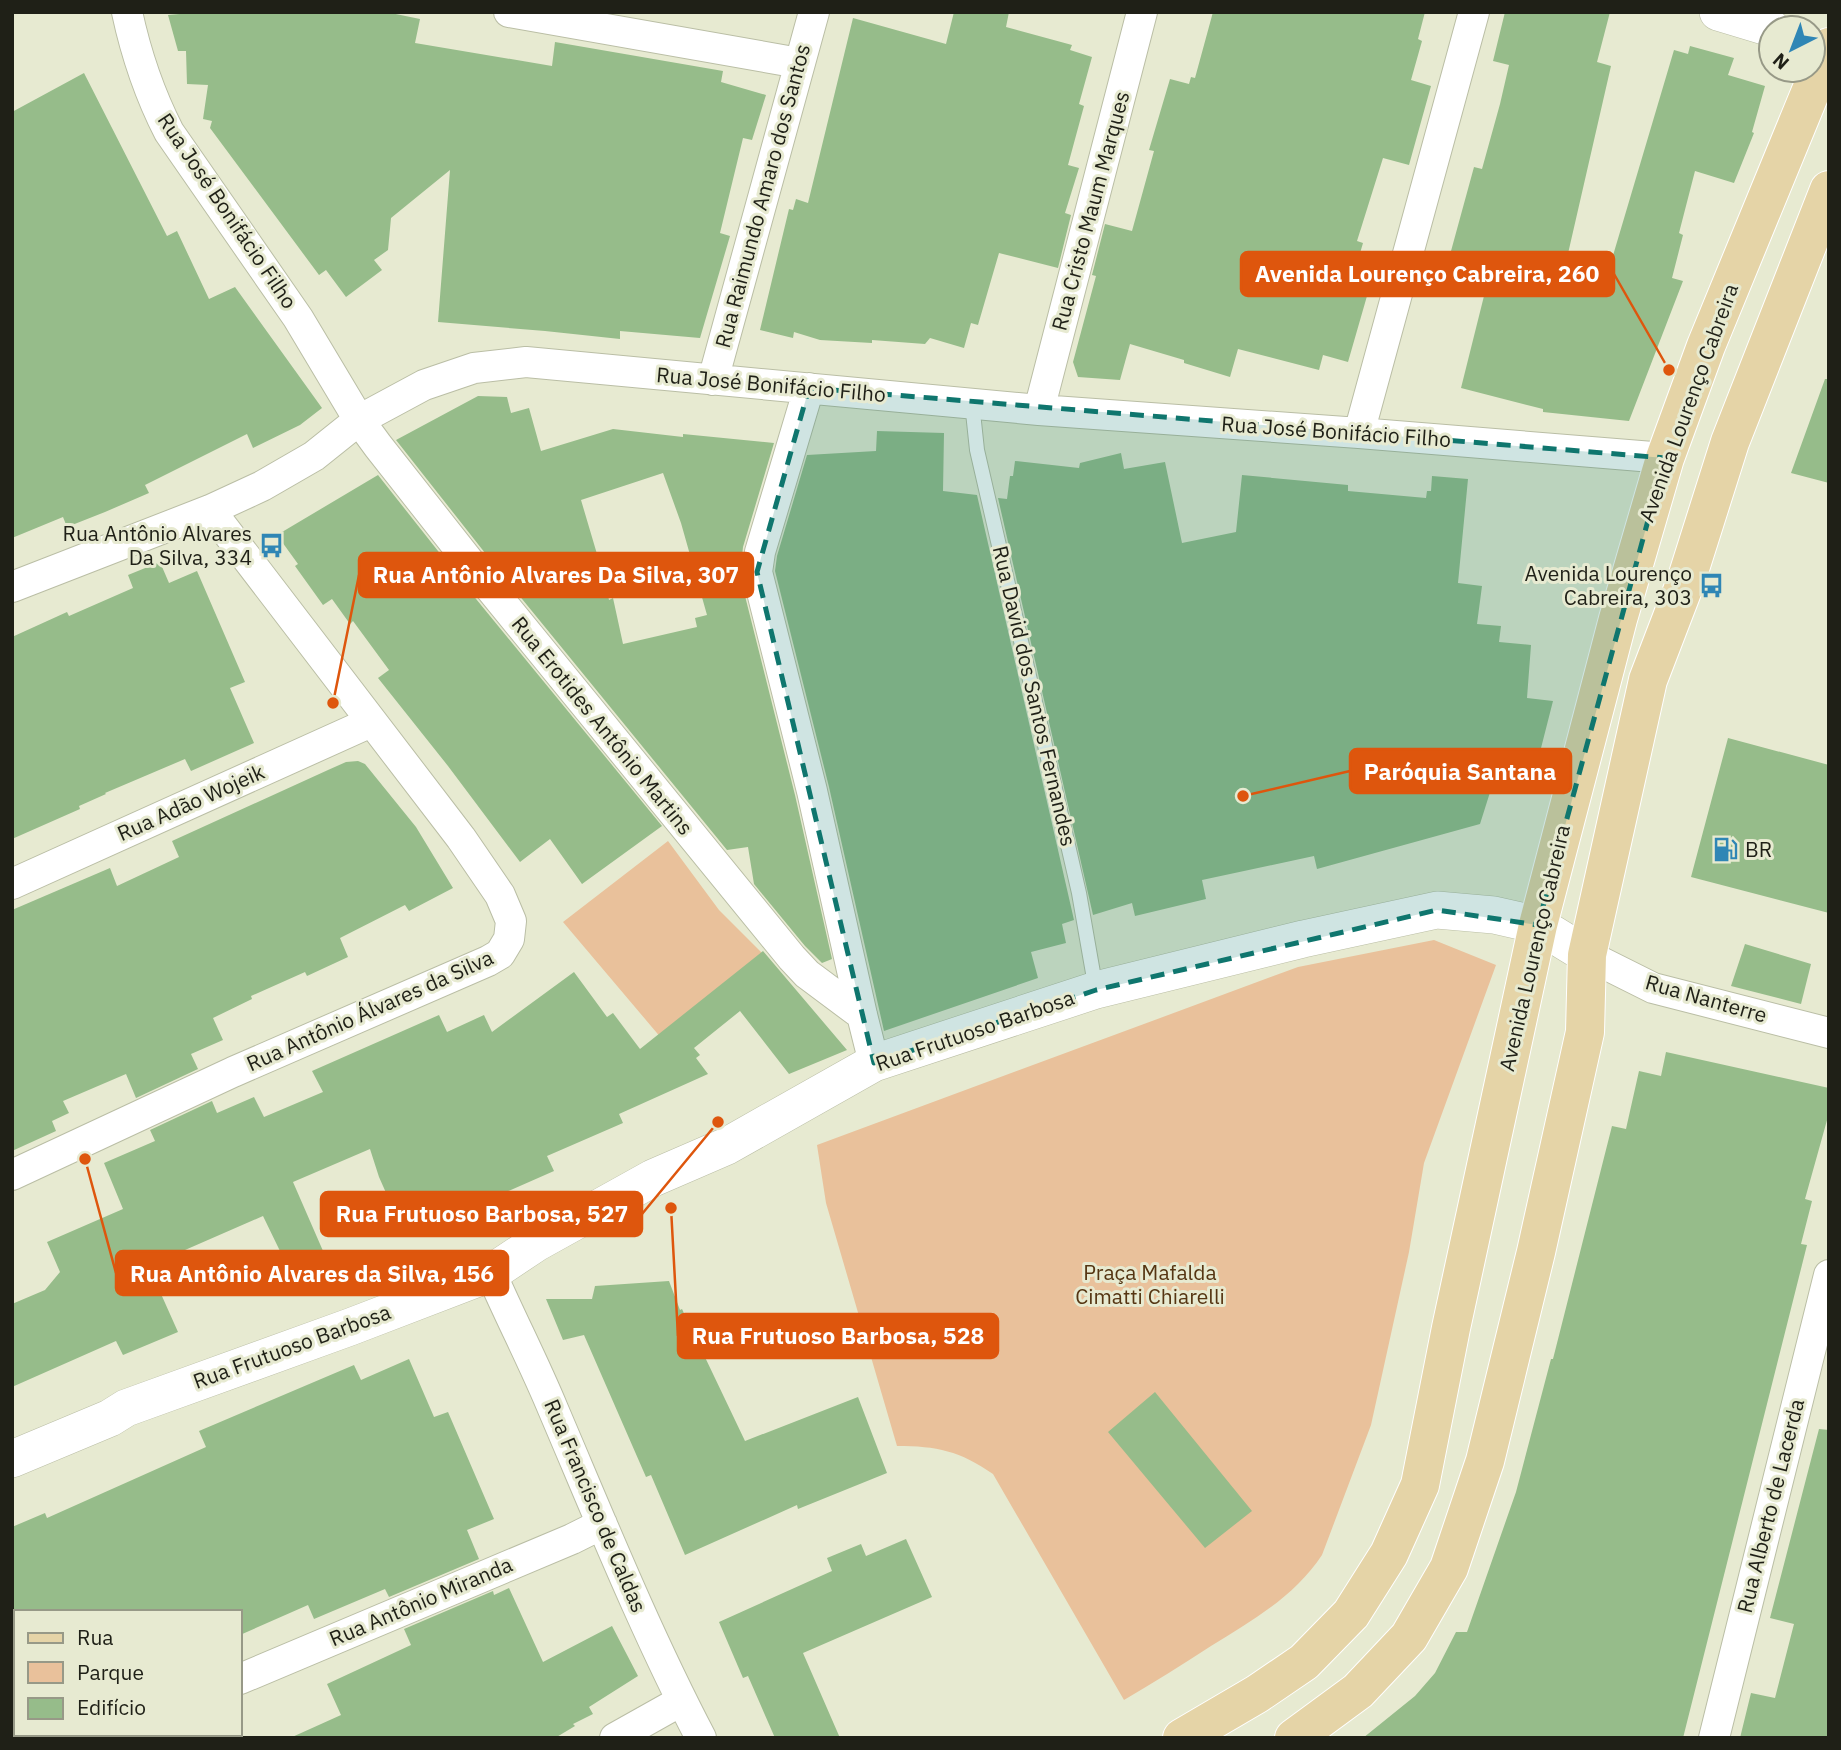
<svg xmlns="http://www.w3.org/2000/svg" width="1841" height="1750" viewBox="0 0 1841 1750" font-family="'IBM Plex Sans',sans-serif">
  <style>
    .green { fill: #e9c19b }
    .building { fill: #96bc8a; fill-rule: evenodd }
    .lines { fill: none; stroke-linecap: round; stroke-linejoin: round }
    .service-casing { stroke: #babea5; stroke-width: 16 }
    .minor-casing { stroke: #babea5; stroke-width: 32 }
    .tertiary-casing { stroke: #babea5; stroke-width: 38 }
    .primary-casing { stroke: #fff; stroke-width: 40 }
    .service { stroke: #fff; stroke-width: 14 }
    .minor { stroke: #fff; stroke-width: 30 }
    .tertiary { stroke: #fff; stroke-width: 37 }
    .primary { stroke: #e5d4a7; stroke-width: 38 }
    .marked { fill: #0f766e; fill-opacity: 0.2; stroke: #0f766e; stroke-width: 5; stroke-dasharray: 14 9; stroke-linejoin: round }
    .labels { text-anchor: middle; stroke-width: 6; stroke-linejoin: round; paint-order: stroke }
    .street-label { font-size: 21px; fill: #1f2017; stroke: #e7ead1 }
    .poi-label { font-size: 21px; fill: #1f2017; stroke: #e7ead1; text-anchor: end }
    .park-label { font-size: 21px; fill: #553512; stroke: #e7ead1 }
    .leader { fill: none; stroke: #de560d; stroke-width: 2.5 }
    .callout-dot { fill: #de560d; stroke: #e7ead1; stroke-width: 2.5 }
    .callout { fill: #de560d; stroke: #de560d; stroke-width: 2.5 }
    .callout-label { font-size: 23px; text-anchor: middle; font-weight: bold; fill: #fff }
  </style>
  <rect width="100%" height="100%" fill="#e7ead1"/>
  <path class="green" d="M668,841L719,910L767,958L662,1039L563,922Z
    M1434,940L1496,965L1424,1163L1409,1252L1371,1425L1322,1555C1295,1596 1252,1621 1211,1646C1182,1665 1153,1683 1124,1700L993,1474C960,1451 937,1446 897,1446L826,1203L817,1145L1298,967Z"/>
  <path class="building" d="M202,12H386L420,19L415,43L552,66L555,42L723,71L721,82L766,95L752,140L743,138L720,233L730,236L700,338L620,331V339L545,331L438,322L450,170L391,218L388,250L374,260L382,270L346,297L326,270L319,275L210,128L212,121L203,119L208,85L187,84L186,51H178L168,15Z
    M954,12H1009L1006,27L1072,45L1070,50L1092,57L1079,104L1084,106L1068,165L1079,168L1065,213L1071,215L1058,268L999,253L978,325L971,323L964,348L930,338L925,344L872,340V343L820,340L794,332L793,338L760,330L789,209L793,210L796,199L808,203L853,18L946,44Z
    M1213,12H1425L1418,39L1422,41L1411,80L1431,86L1409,165L1383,158L1357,241L1363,243L1349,291L1367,296L1348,362L1323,355L1319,370L1238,349L1230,377L1184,363V360L1130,344L1120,380L1078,377L1073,362L1096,276L1092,275L1105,224L1132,231L1154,151L1149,150L1170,79L1189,84L1191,77L1195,78Z
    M1505,12H1610L1597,62L1611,66L1567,258L1609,269L1674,50L1688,54L1690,46L1734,58L1728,75L1765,86L1752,132L1754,133L1734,183L1695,171L1679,233L1683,235L1672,278L1683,281L1629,421L1543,412V409L1461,388L1487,284L1445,273L1474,167L1482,169L1500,104L1509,65L1493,61Z
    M84,73L167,236L177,231L209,299L235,287L322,408L300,425L253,448L247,434L145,485L149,493L105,512L67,527L63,517L12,538V112Z
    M1825,379H1829V483L1791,473Z
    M478,396L507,397L511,413L529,408L541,451L613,429L683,437V434L774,443L743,547L740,576L795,795L832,959L822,963L805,946L754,884L748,847L727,850L500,572L396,440ZM663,473L681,523L707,615L695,618L697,627L623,644L613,598L609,600L605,581L581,500Z
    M877,431L944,433L943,491L977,495L1074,920L1062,924L1066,943L1031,952L1038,978L884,1031L829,787L775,571L777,556L807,455L876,451Z
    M1121,453L1124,469L1165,462L1182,543L1236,532L1242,475L1348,485V491L1426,498L1427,491H1431L1432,476L1468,479L1458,583L1482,586L1477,624L1501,626L1499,642L1531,645L1527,698L1553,701L1540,752L1504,748L1480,824L1317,869L1314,856L1202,880L1206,899L1135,916L1132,903L1093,915L998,498L1007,499L1010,476H1013L1015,461L1079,468L1080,463Z
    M378,475L472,594L662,826L582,884L550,839L520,862L448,766L378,678L389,670L353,621L350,624L332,599L323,605L295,566L298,564L277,535Z
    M160,562L169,583L197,571L245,682L230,688L254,743L191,771L185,759L105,793L106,794L79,806L80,809L12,839V637L67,612L69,616L133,588L128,575Z
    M1728,738L1829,765V913L1691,877Z
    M358,761L365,764L416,827L453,888L409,911L405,905L340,938L348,957L307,976L305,972L251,996L252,999L213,1018L223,1040L191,1054L198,1069L136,1098L126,1074L63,1101L69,1113L52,1121L56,1131L12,1151V910L110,868L117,886L179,857L172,841L328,770L346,762Z
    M1745,944L1811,964L1801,1004L1731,986Z
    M763,951L847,1050L789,1074L740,1011L694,1048L700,1055L696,1058L708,1074L619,1114L623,1123L547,1156L554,1171L472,1207L466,1192L399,1222L379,1177L370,1149L293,1182L330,1267L295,1282L263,1216L169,1257L177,1276L157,1285L178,1332L123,1355L116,1341L12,1387V1304L45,1290L60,1272L47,1242L123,1209L104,1163L155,1141L150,1130L212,1101L217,1113L254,1097L264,1117L323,1092L312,1071L439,1015L447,1032L484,1015L492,1032L574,972L607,1017L613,1013L640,1049Z
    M1666,1052L1829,1088V1113L1805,1199L1812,1201L1801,1244L1807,1245L1683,1738H1363L1415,1696L1435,1673L1456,1632H1467L1516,1492L1551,1359H1553L1612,1126L1626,1129L1639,1071L1661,1076Z
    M669,1281L680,1310L682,1309L745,1441L858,1397L887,1473L798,1509L797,1505L685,1555L651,1475L646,1477L584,1335L563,1340L546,1299H592L595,1286Z
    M409,1359L434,1417L448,1412L494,1519L467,1530L479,1559L389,1597L385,1589L314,1619L308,1605L240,1635V1612H12V1527L45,1513L47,1518L206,1447L199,1431L354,1365L361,1380Z
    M1155,1392L1252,1511L1205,1548L1108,1432Z
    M1819,1429L1829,1430V1738H1740L1751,1693L1775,1698L1794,1624L1770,1618Z
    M906,1539L932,1597L803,1653L840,1738H775L748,1676L743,1678L719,1622L832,1571L827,1558L861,1544L866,1556Z
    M509,1588L543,1662L612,1626L638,1676L589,1707L593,1714L573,1724L575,1726L555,1738H290L341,1715L327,1684L411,1645L404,1629L493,1591L494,1595Z"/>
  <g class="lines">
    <defs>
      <path id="service" d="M972,403L977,450L1079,893L1096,990"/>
      <path id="minor" d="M127,12C136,54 149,93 169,132L298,318L359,420L378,446L486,583L792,958L807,974L862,1015
        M509,12L799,63
        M713,380L814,12
        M809,388L760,552L757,572L812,791L862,1015L874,1063
        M1039,410L1142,12
        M1359,433L1474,12
        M12,587L210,510L262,486L314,456L359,420L424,385L474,368L526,362L1039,410L1359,433L1665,458
        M12,884L371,722
        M1587,955L1653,988L1829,1033
        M12,1175L233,1072L488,961L500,954L509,939L511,921L500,895L461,838L210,510
        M491,1273C511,1319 534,1363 553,1409C600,1519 645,1631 701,1738
        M240,1679L572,1539L602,1524
        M103,1738L111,1734
        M615,1738L681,1701
        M1714,1738L1829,1275"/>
      <path id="tertiary" d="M1718,12L1771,28
        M12,1459L110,1418L126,1408L350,1327L491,1273L536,1243L653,1178L727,1146L874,1063L1096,990L1303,939L1437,910L1494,915L1538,925L1587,955"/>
      <path id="primary" d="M1182,1738L1257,1694L1304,1662L1351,1614L1389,1554L1420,1485L1451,1328L1538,925L1618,619L1665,458L1706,346L1829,47
        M1294,1738L1358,1691L1409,1637L1449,1568L1485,1461L1536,1252L1585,1032L1587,955L1648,680L1686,581L1730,442L1829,190"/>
    </defs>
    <use href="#service" class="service-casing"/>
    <use href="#minor" class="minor-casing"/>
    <use href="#tertiary" class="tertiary-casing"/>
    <use href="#primary" class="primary-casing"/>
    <use href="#service" class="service"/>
    <use href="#minor" class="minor"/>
    <use href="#tertiary" class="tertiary"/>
    <use href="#primary" class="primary"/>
  </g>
  <path class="marked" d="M809,388L1665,458L1538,925L1437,910L1096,990L874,1063L757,572Z"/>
  <defs>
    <symbol id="bus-bare" viewBox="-9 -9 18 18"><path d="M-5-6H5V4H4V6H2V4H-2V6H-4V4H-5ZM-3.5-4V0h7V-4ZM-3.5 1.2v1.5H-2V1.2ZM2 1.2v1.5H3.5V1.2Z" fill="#2f86b5" stroke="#e7ead1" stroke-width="2.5" paint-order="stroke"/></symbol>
    <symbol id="fuel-bare" viewBox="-9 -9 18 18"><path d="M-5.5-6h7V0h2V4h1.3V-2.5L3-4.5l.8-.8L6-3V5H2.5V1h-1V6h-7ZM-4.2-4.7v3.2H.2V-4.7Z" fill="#2f86b5" stroke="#e7ead1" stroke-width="2.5" paint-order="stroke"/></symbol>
  </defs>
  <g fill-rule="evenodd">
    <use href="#bus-bare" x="254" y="528" width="35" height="35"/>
    <use href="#bus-bare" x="1694" y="568" width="35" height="35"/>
    <use href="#fuel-bare" x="1708" y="832" width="35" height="35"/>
  </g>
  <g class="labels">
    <g class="street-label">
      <text transform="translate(763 196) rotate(-75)" y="7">Rua Raimundo Amaro dos Santos</text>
      <text transform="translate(227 211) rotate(56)" y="7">Rua José Bonifácio Filho</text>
      <text transform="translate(1091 211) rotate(-75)" y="7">Rua Cristo Maum Marques</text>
      <text transform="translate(771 385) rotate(5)" y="7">Rua José Bonifácio Filho</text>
      <text transform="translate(1689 403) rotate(-70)" y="7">Avenida Lourenço Cabreira</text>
      <text transform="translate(1336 432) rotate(4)" y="7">Rua José Bonifácio Filho</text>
      <text transform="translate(1034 696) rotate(77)" y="7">Rua David dos Santos Fernandes</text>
      <text transform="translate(602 726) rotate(51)" y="7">Rua Erotides Antônio Martins</text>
      <text transform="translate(191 803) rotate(-24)" y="7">Rua Adão Wojeik</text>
      <text transform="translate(1535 948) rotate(-77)" y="7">Avenida Lourenço Cabreira</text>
      <text transform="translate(1706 999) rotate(16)" y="7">Rua Nanterre</text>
      <text transform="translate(370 1011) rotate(-24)" y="7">Rua Antônio Álvares da Silva</text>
      <text transform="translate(975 1031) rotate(-19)" y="7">Rua Frutuoso Barbosa</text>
      <text transform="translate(292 1347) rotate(-20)" y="7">Rua Frutuoso Barbosa</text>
      <text transform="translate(595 1506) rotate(67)" y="7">Rua Francisco de Caldas</text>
      <text transform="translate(1771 1506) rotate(-76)" y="7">Rua Alberto de Lacerda</text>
      <text transform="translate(421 1602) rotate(-23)" y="7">Rua Antônio Miranda</text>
    </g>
    <g class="poi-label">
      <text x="252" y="541">Rua Antônio Alvares<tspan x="252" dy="24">Da Silva, 334</tspan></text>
      <text x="1692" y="581">Avenida Lourenço<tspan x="1692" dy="24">Cabreira, 303</tspan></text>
      <text x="1745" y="857" text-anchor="start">BR</text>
    </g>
    <g class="park-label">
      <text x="1150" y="1280">Praça Mafalda<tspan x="1150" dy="24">Cimatti Chiarelli</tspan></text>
    </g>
  </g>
  <path class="leader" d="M1669 370L1614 274M333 703L359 575M1243 796L1350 771M718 1122L642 1214M85 1159L116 1273M671 1208L678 1336"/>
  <g class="callout-dot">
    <circle cx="1669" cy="370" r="7"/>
    <circle cx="333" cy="703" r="7"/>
    <circle cx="1243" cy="796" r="7"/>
    <circle cx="718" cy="1122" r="7"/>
    <circle cx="85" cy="1159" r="7"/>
    <circle cx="671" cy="1208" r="7"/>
  </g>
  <g class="callout">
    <rect x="1241" y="252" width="373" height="44" rx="7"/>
    <rect x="359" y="553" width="394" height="44" rx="7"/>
    <rect x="1350" y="749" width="221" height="44" rx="7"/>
    <rect x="321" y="1192" width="321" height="44" rx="7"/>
    <rect x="116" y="1251" width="392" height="44" rx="7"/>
    <rect x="678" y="1314" width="320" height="44" rx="7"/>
  </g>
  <g class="callout-label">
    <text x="1427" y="282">Avenida Lourenço Cabreira, 260</text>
    <text x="556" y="583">Rua Antônio Alvares Da Silva, 307</text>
    <text x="1460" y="780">Paróquia Santana</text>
    <text x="482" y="1222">Rua Frutuoso Barbosa, 527</text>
    <text x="312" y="1282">Rua Antônio Alvares da Silva, 156</text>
    <text x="838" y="1344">Rua Frutuoso Barbosa, 528</text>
  </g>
  <rect width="1841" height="1750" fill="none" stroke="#1f2017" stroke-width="28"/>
  <rect x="14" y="1610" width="228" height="126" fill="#e7ead1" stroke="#979987" stroke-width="2"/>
  <rect x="28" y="1633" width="35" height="10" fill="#e5d4a7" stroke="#979987" stroke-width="2"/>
  <text x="77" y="1645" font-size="21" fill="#1f2017">Rua</text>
  <rect x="28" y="1662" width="35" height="21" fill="#e9c19b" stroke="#979987" stroke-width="2"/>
  <text x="77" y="1680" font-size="21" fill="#1f2017">Parque</text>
  <rect x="28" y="1698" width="35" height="21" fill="#96bc8a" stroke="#979987" stroke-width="2"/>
  <text x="77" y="1715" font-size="21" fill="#1f2017">Edifício</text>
  <g transform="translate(1792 49) rotate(222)"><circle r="33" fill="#e7ead1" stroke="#979987" stroke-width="2"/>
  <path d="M0-5L12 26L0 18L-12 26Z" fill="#2f86b5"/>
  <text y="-10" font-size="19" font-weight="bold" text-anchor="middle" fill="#1f2017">N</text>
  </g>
</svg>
